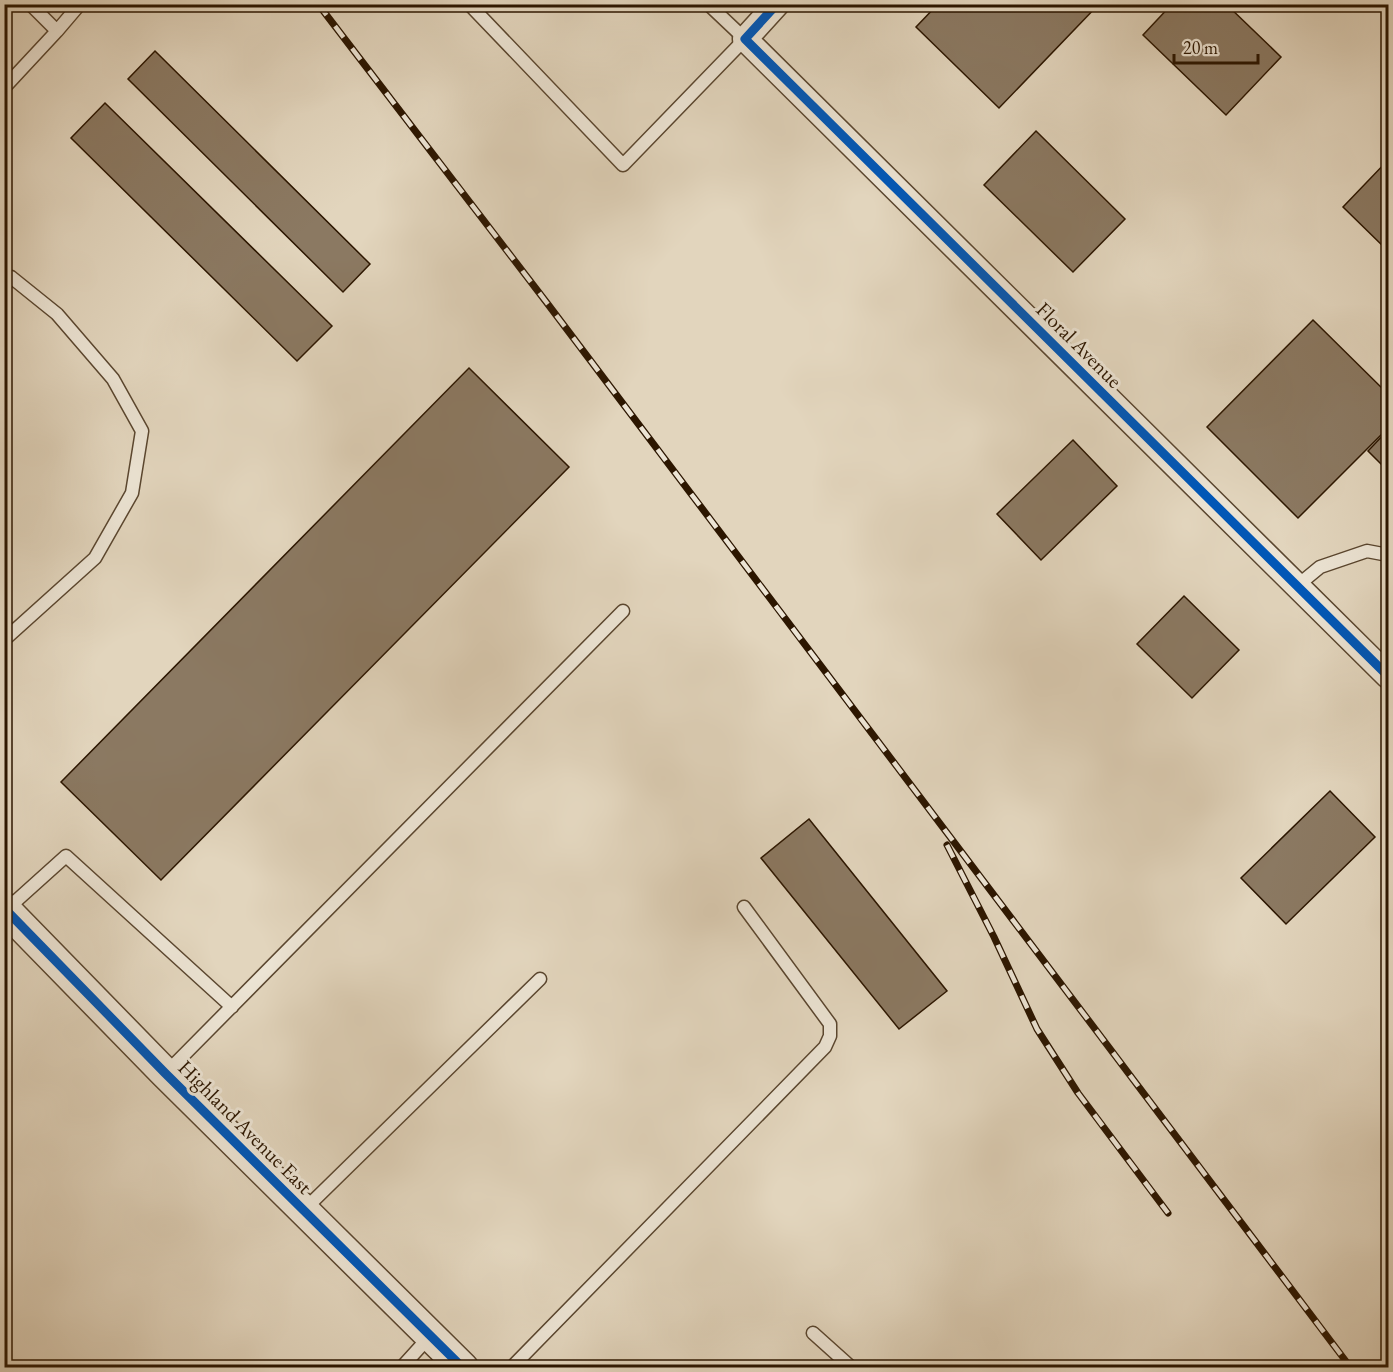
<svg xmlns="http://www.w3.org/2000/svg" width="1393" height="1372" viewBox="0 0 1393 1372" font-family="'EB Garamond',serif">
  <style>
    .building { fill: #8b7962; stroke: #2c1600; stroke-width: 1.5 }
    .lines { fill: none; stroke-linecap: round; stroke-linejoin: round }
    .service-casing { stroke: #5a462f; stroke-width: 15 }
    .minor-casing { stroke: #5a462f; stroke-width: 27 }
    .tertiary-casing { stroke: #5a462f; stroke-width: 33 }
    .service { stroke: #ece4d4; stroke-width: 12 }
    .minor { stroke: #ece4d4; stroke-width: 24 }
    .tertiary { stroke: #ece4d4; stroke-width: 30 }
    .rail-casing { stroke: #2c1600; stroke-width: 7 }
    .rail { stroke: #ece4d4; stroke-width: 4.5; stroke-dasharray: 14; stroke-linecap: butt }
    .cycleway-casing { stroke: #ece4d4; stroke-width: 13 }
    .cycleway { stroke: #0057b8; stroke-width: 9 }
    .labels { text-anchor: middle; stroke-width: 6; stroke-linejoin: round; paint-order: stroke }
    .street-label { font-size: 21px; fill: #2c1600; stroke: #ece4d4 }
  </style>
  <rect width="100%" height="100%" fill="#e2d5bd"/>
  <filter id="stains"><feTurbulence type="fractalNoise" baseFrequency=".00333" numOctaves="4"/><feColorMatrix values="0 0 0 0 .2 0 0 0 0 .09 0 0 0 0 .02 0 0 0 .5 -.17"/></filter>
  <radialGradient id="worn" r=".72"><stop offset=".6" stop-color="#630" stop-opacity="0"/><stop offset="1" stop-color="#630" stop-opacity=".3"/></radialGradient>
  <path class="building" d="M938,4H1099L999,108L916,27Z
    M1172,4H1226L1281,57L1226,115L1143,35Z
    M155,51L370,264L343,292L128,79Z
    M105,103L332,326L297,361L71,138Z
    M1036,131L1125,219L1073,272L984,185Z
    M1388,160V251L1343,207Z
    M1313,320L1388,394V428L1298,518L1207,427Z
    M469,368L569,467L161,880L61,782Z
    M1388,430V471L1368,451Z
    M1073,440L1117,486L1041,560L997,514Z
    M1184,596L1239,650L1192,698L1137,644Z
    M1330,791L1375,837L1286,924L1241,878Z
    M809,819L947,991L899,1029L761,858Z"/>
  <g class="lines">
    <defs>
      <path id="service" d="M30,4L57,31L80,4
        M469,4L623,165L745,39L708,4
        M4,88L57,31
        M4,275L11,277L57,314L113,379L142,431L132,493L95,558L4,640
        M1297,586L1320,567L1367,551L1388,555
        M6,910L66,856L232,1007
        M166,1073L623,611
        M304,1210L540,979
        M813,1333L852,1368
        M401,1368L430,1336
        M511,1368L825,1047L830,1036V1024L744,907"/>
      <path id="minor" d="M777,4L745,39L1388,676"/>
      <path id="tertiary" d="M4,908L165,1073L463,1368"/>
    </defs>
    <use href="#service" class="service-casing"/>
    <use href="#minor" class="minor-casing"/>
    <use href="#tertiary" class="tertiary-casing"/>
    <use href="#service" class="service"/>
    <use href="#minor" class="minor"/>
    <use href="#tertiary" class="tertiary"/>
    <defs>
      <path id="rail" d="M318,4L547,303L1351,1368
        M947,845L994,937L1037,1029L1078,1093L1168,1213"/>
    </defs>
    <use href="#rail" class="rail-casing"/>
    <use href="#rail" class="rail"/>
    <defs>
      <path id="cycleway" d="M777,4L745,39L1388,676
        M4,908L165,1073L463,1368"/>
    </defs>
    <use href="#cycleway" class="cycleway-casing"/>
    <use href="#cycleway" class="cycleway"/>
  </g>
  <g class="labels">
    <g class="street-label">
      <text transform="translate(1079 345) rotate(45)" y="7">Floral Avenue</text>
      <text transform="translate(245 1127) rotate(45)" y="7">Highland Avenue East</text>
    </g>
  </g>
  <rect width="1393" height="1372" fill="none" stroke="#e2d5bd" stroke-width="24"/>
  <rect x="6" y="6" width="1381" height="1360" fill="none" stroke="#2c1600" stroke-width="3"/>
  <rect x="12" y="12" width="1369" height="1348" fill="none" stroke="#2c1600" stroke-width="1.5"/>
  <path d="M1174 54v9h84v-9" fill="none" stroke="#2c1600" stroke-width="3"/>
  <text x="1183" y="54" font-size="18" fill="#2c1600" stroke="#ece4d4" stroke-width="4.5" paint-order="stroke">20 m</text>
  <rect width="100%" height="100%" filter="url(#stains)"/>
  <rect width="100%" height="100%" fill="url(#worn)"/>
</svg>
